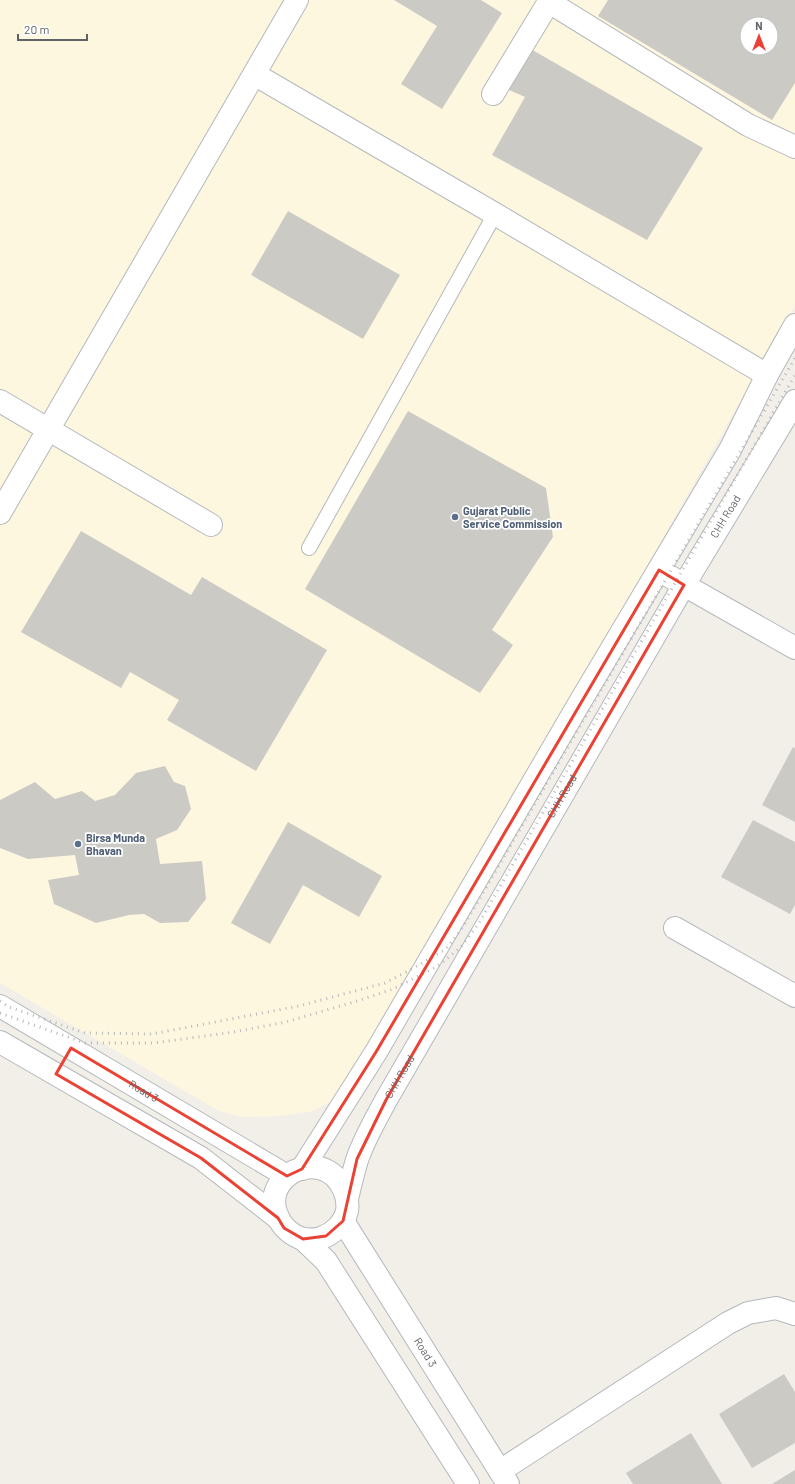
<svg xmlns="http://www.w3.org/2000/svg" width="795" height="1484" viewBox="0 0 795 1484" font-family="Barlow,sans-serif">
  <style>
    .commercial { fill: #fef7e0; fill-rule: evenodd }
    .building { fill: #cccac5; fill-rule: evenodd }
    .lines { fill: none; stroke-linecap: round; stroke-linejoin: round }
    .service-casing { stroke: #b5b8bc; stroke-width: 16 }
    .minor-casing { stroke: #b5b8bc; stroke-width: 24 }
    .tertiary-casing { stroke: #b5b8bc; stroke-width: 24 }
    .service { stroke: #fff; stroke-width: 14 }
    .minor { stroke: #fff; stroke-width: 22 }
    .tertiary { stroke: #fff; stroke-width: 22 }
    .rail { stroke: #b6b7b8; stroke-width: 3; stroke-dasharray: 1 5; stroke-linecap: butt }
    .marked { fill: none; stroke: #ea4335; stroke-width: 3; stroke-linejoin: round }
    .service-dot { fill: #5c6f8a; stroke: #fff; stroke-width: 1.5 }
    .labels { text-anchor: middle; stroke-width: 3.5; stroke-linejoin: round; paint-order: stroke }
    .service-label { font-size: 11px; font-weight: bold; fill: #4e5e75; stroke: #fff; text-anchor: start }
    .street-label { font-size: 11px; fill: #5f6368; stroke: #fff }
  </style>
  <rect width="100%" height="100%" fill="#f1efe8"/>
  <path class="commercial" d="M0,0H795V305L348,1093L310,1112L280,1116L242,1117L219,1111L0,983ZM747,24H771V48H747Z"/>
  <path class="building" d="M394,0H481L502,13L442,109L401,84L437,26Z
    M608,0H795V83L772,120L598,16ZM747,24H771V48H747Z
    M529,48L703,148L647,240L492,155L525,97L507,89Z
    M288,211L400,275L363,339L251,275Z
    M408,411L546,488L553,537L492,630L513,645L480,693L305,589Z
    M81,531L191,595L202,577L327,650L256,771L167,720L179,700L130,672L121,688L21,632Z
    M793,747L795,748V822L762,805Z
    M165,766L174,782L185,786L191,809L177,830L156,839L160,864L202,861L206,899L188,922L160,923L144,914L129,915L96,923L54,904L48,880L79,875L75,855L28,859L0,848V800L35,782L55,799L82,791L95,801L115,795L136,773Z
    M753,820L795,842V905L790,914L721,877Z
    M288,822L382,876L359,917L303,885L270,944L231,923Z
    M784,1374L795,1392V1443L752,1468L719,1414Z
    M691,1433L722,1484H633L626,1473Z
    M795,1470V1484H772Z"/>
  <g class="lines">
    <defs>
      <path id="service" d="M309,548L495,214"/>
      <path id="minor" d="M549,2L748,125L795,147
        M254,74L495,214L767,375
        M493,94L550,0
        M0,401L211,525
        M0,513L297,0
        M659,570L684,585L795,648
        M675,928L795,996
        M500,1471L728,1323L748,1313L776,1308L795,1314"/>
      <g id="tertiary">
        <path id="s1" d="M0,1006L287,1176"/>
        <path d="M0,1042L201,1158L278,1218"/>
        <path d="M302,1169L376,1052L577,707L730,450L767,375L795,325"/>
        <path id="s2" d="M347,1199C333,1144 266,1169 275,1209C279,1223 286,1232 300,1238C306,1240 314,1240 321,1238C333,1234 344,1224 347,1211C348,1207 347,1203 347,1199C350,1186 353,1173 357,1160C364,1139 376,1119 386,1100L684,585L795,401"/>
        <path id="s3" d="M343,1221L508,1484"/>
        <path d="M303,1239L326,1261L468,1484"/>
      </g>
    </defs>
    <use href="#service" class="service-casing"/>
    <use href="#minor" class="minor-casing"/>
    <use href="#tertiary" class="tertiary-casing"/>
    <use href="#service" class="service"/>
    <use href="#minor" class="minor"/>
    <use href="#tertiary" class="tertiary"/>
    <path class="rail" d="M0,1001L9,1007L85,1033L152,1034L299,1006L385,983L410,970L446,949L463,927L795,358
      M0,1013L85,1043H154L234,1032L286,1022L354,1002L393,989L438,966L461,947L479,923L795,375"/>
  </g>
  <path class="marked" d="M659,570L684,585L386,1100L357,1159L343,1221L326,1236L303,1239L284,1228L278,1218L201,1158L56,1074L71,1048L287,1176L302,1169L376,1052Z"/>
  <g class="service-dot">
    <circle cx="455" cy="517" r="4"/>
    <circle cx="78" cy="844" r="4"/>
  </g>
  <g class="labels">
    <g class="service-label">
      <text x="463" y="515">Gujarat Public<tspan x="463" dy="13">Service Commission</tspan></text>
      <text x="86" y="842">Birsa Munda<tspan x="86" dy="13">Bhavan</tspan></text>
    </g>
    <g class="street-label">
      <text dy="4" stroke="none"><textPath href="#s2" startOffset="1009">CHH Road</textPath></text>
      <text dy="4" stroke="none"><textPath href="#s2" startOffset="685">CHH Road</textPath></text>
      <text dy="4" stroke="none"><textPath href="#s2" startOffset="361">CHH Road</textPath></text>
      <text dy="4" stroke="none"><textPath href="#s1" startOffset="167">Road 3</textPath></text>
      <text dy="4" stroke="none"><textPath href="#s3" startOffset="155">Road 3</textPath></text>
    </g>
  </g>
  <g transform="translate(759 36)"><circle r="19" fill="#ffffff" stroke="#bfc1c3"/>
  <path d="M0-3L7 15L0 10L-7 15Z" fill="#ea4335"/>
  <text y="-6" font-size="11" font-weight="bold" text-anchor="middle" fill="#5f6368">N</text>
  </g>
  <path d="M18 34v6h69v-6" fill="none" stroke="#5f6368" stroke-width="2"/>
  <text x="24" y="34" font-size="12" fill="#5f6368" stroke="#ffffff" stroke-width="3" paint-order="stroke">20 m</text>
</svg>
